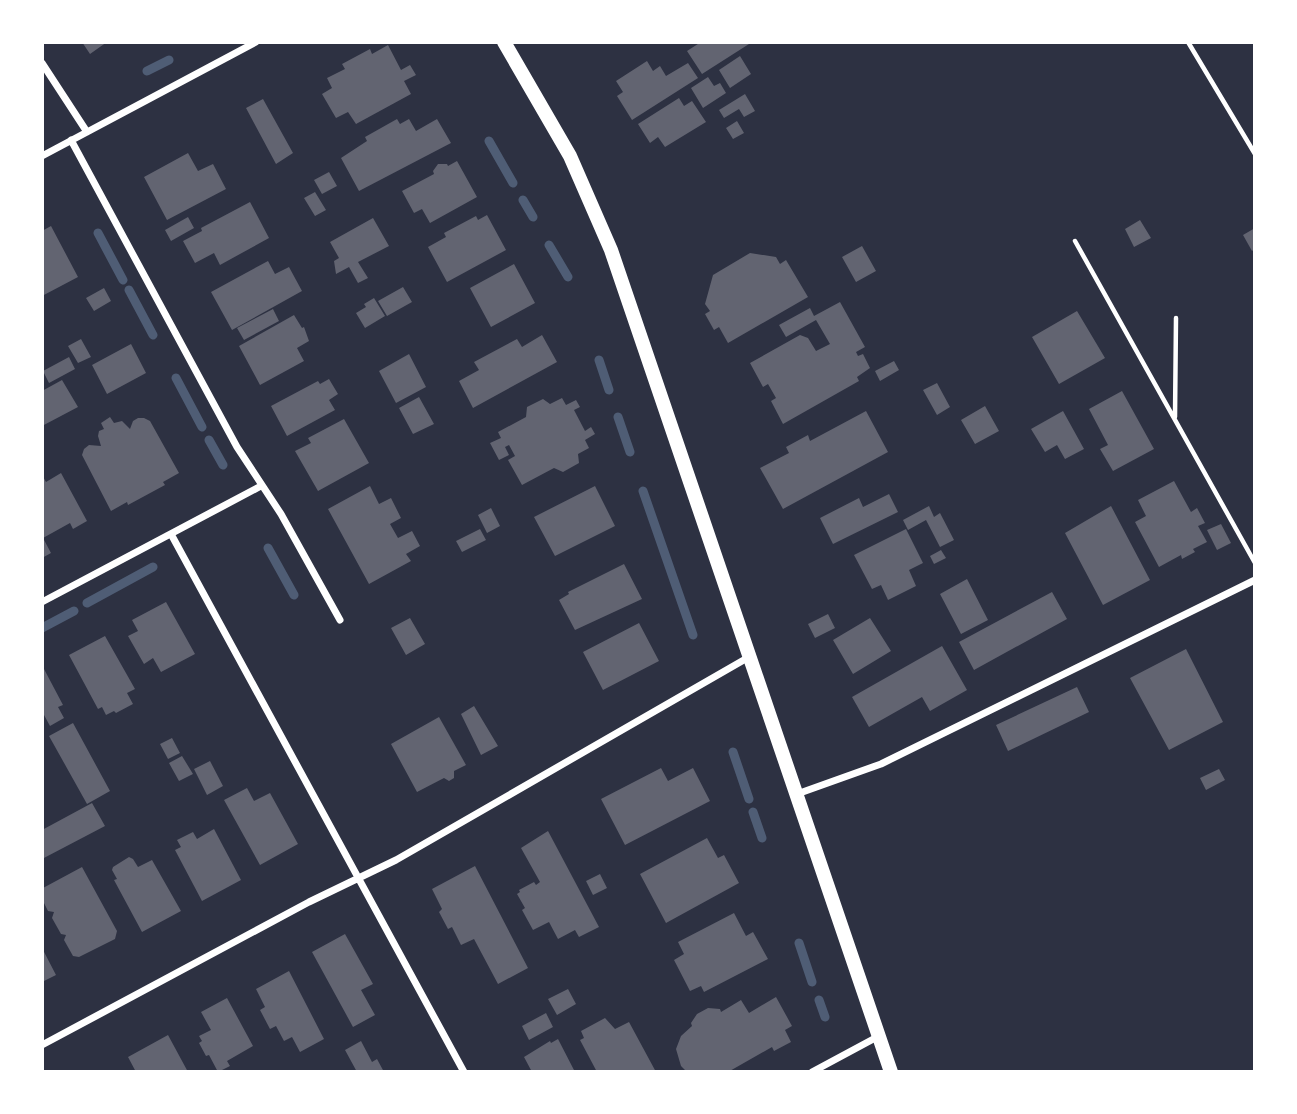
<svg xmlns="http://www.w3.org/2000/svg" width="1297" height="1114" viewBox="0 0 1297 1114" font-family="'Golos Text',sans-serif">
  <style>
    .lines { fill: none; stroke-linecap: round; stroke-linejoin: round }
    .stream { stroke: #4f5d75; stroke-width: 9 }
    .building { fill: #626471 }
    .path { stroke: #fff; stroke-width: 4.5 }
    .minor { stroke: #fff; stroke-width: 7 }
    .secondary { stroke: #fff; stroke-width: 14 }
  </style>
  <rect width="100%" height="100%" fill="#2d3142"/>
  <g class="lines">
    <path class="stream" d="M147,71L169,60
      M489,141L513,183
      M523,200L533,217
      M98,233L123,280
      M549,245L568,277
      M129,290L153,335
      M599,360L609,390
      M176,378L202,427
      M618,417L630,452
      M209,440L223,465
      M643,491L693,635
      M268,548L294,595
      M87,603L153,567
      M42,628L74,611
      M733,752L749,799
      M753,812L762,838
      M799,943L812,982
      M819,1000L825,1017"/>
  </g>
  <path class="building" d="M82,42H107L90,54Z
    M701,42H747L749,44L702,74L687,51Z
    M388,45L401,70L410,65L416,75L404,81L411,94L356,124L348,112L336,118L322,94L332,88L327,78L345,69L342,64L370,49L372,54Z
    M740,56L751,74L730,88L719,70Z
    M647,61L653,71L660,66L666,76L688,63L698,78L632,120L617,96L623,92L616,81Z
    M708,77L714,86L720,83L726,93L703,108L691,88Z
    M745,94L755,111L744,117L739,109L724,118L719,110Z
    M679,98L684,106L692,101L706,122L665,147L658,137L650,143L638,124Z
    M263,99L293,153L276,164L246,108Z
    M397,119L400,124L409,119L416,131L437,119L451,143L359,191L341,158L367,141L365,137Z
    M737,121L744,133L733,139L726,128Z
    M188,153L198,171L213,164L226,189L167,220L144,177Z
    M457,161L477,197L430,223L422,209L414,213L402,191L434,174L433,171L438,164H447L448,166Z
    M329,172L337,186L322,194L314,180Z
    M315,192L326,210L315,216L304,198Z
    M250,202L269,238L220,265L214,253L195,263L183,241L202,231L201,228Z
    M487,215L506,250L447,282L428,247L446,237L444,233L476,216L478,220Z
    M188,217L194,228L171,241L165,230Z
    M373,218L389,246L358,262L368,278L358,283L349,267L336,274L334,261L339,258L330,242Z
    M1140,220L1151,238L1134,247L1125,229Z
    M51,226L78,277L42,296V231Z
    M1255,228V249L1252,251L1243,235Z
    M862,246L876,271L856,282L842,257Z
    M750,253L776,257L780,264L786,260L808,297L728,343L719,327L714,330L705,314L710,311L705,304L713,275Z
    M268,261L275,274L289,267L302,291L232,330L211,292Z
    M514,264L535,303L491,327L470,288Z
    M403,287L412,302L387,316L378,301Z
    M104,288L111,301L94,311L86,298Z
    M374,298L385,316L365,328L356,313L366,307L364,304Z
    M840,302L865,347L856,352L858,356L863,354L870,368L857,377L859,381L783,424L771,401L776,398L768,384L763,387L750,363L800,335L808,338L816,351L830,344L816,320L786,337L779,325L810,308L814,316Z
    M273,309L279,321L244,340L237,328Z
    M1077,311L1105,358L1059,384L1032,337Z
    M294,315L302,328L304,327L309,341L297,348L304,361L260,385L239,346Z
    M542,335L557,362L473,408L459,381L479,370L474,362L517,339L522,347Z
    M81,339L91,357L78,363L68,346Z
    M131,344L146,373L107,394L92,365Z
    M409,354L426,387L396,403L379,371Z
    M69,357L75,369L49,383L43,371Z
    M894,361L899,370L880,381L875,371Z
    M329,379L338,394L329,400L335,410L287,436L271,406L318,381L320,384Z
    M62,380L78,407L42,426V391Z
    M937,383L950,407L937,415L923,390Z
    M1122,391L1154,449L1113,471L1100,449L1108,445L1089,409Z
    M419,397L434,424L413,434L399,408Z
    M562,398L566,405L576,400L580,407L574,410L585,431L591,427L595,434L585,440L589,448L578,454L579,463L563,472L554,468L522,485L508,460L515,456L509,445L505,447L509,455L499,460L490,443L501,438L498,432L526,417L527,407L543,399L550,404Z
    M985,406L999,431L975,444L961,420Z
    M866,411L888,452L783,509L760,468L789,453L786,447L808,435L810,441Z
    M1063,411L1084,449L1065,459L1057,445L1045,452L1031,429Z
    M110,417L114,423L122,421L130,429L133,421L138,418H144L150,421L179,473L163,482L165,485L128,505L127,502L111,511L82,455L84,449L89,445L101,446L98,436L99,431L104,429L101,423Z
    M344,419L369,463L318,491L295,451L311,443L308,438Z
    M61,473L87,521L73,529L70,523L43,538L51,553L42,558V475L46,482Z
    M1174,481L1191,512L1197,508L1205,523L1198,526L1207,542L1193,549L1195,552L1182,559L1181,555L1159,567L1135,522L1146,516L1138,500Z
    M370,486L379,504L391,498L401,518L390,524L398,538L412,531L420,546L406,554L411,561L369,584L328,509Z
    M595,486L615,526L555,556L534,517Z
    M889,494L898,512L833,544L820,518L859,498L863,507Z
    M929,506L934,517L940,513L954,540L940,547L926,520L908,530L903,520Z
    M1111,506L1150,580L1103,605L1065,533Z
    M491,508L500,526L487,533L478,515Z
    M1221,524L1231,543L1217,550L1207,530Z
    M480,529L486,540L462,552L456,541Z
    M906,529L923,563L909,570L916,586L888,600L881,585L872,589L854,555Z
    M941,550L946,558L934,564L930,556Z
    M624,564L642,599L575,630L559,600L569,594L568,592Z
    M967,579L988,620L961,634L940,594Z
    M1052,592L1067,619L974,670L959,642Z
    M166,602L195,654L161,672L153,658L144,664L128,636L138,631L132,620Z
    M828,614L835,628L815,638L808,624Z
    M410,618L425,644L406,655L391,628Z
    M870,618L891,651L853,674L833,640Z
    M639,623L659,661L603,690L583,652Z
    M105,636L135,689L127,693L133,704L116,713L114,711L106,715L102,707L98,709L69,655Z
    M942,646L967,690L930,711L922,697L869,727L852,697Z
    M1186,649L1223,722L1169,750L1130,678Z
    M44,669L63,705L58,707L64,718L50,726L44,715L42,716Z
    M1077,687L1089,712L1008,751L996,725Z
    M474,706L498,746L481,755L461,714Z
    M439,717L466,765L454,771V778L449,781L444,778L417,792L391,744Z
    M73,723L110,791L87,804L49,736Z
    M172,738L180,753L168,759L160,744Z
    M182,756L193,774L179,781L169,763Z
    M210,761L223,786L207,795L194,769Z
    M661,768L668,781L693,768L710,801L625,845L601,799Z
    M1219,769L1225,780L1206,790L1200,778Z
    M247,788L254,801L270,793L298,844L260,865L224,800Z
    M92,803L105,826L42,859V830Z
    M214,829L241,880L202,901L175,850L181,847L177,840L193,832L197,839Z
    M548,831L599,927L579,937L575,930L558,939L549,922L533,930L522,910L525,908L517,894L520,892L519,890L534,882L536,885L540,882L521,848Z
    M707,838L718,858L724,855L739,883L666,923L640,874Z
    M129,857L133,859L138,867L152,860L181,911L142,932L114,880L117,879L112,870L113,867Z
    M475,866L528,968L498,984L474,939L461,945L452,927L448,929L439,912L442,909L432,889Z
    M82,867L117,931L115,939L79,957L73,956L64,940L66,935L61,934L52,918L54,912L48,911L42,899V892L43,888Z
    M600,874L607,888L593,895L586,881Z
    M734,913L746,936L753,932L768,959L704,992L701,986L690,991L674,960L684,954L678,942Z
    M345,934L373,984L361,990L375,1015L353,1027L312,952Z
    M42,948L56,975L42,982Z
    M289,971L324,1039L300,1052L292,1037L284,1041L276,1026L270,1029L260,1010L265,1007L256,989Z
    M568,989L576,1004L557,1015L548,999Z
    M776,997L792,1026L785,1030L791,1042L774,1051L772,1047L728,1072H687L681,1066L676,1049L681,1036L692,1026L691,1023L697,1014L708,1008L720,1009L721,1012L741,1000L749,1013Z
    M227,998L253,1046L227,1061L230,1066L218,1072L209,1055L206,1056L199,1043L202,1041L199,1036L211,1030L201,1012Z
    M546,1013L553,1027L529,1040L522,1026Z
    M605,1018L615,1029L629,1022L656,1072H597L580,1040L584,1038L581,1031Z
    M168,1035L188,1072H136L128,1057Z
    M558,1039L575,1072H532L524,1057L550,1041L551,1043Z
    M361,1041L372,1062L377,1059L384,1072H357L345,1050Z"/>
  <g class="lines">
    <path class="path" d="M1188,42L1255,154
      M1075,241L1255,563
      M1175,417L1176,318"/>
    <path class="minor" d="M42,63L87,132
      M71,140L237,447L281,514L340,620
      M42,156L256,42
      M171,534L464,1072
      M42,602L261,486
      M797,794L881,764L1255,580
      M42,1045L309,902L396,860L749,657
      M812,1072L879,1036"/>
    <path class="secondary" d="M504,42L570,156L611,250L891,1072"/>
  </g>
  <rect width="1297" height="1114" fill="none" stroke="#ffffff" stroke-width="88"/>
</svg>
